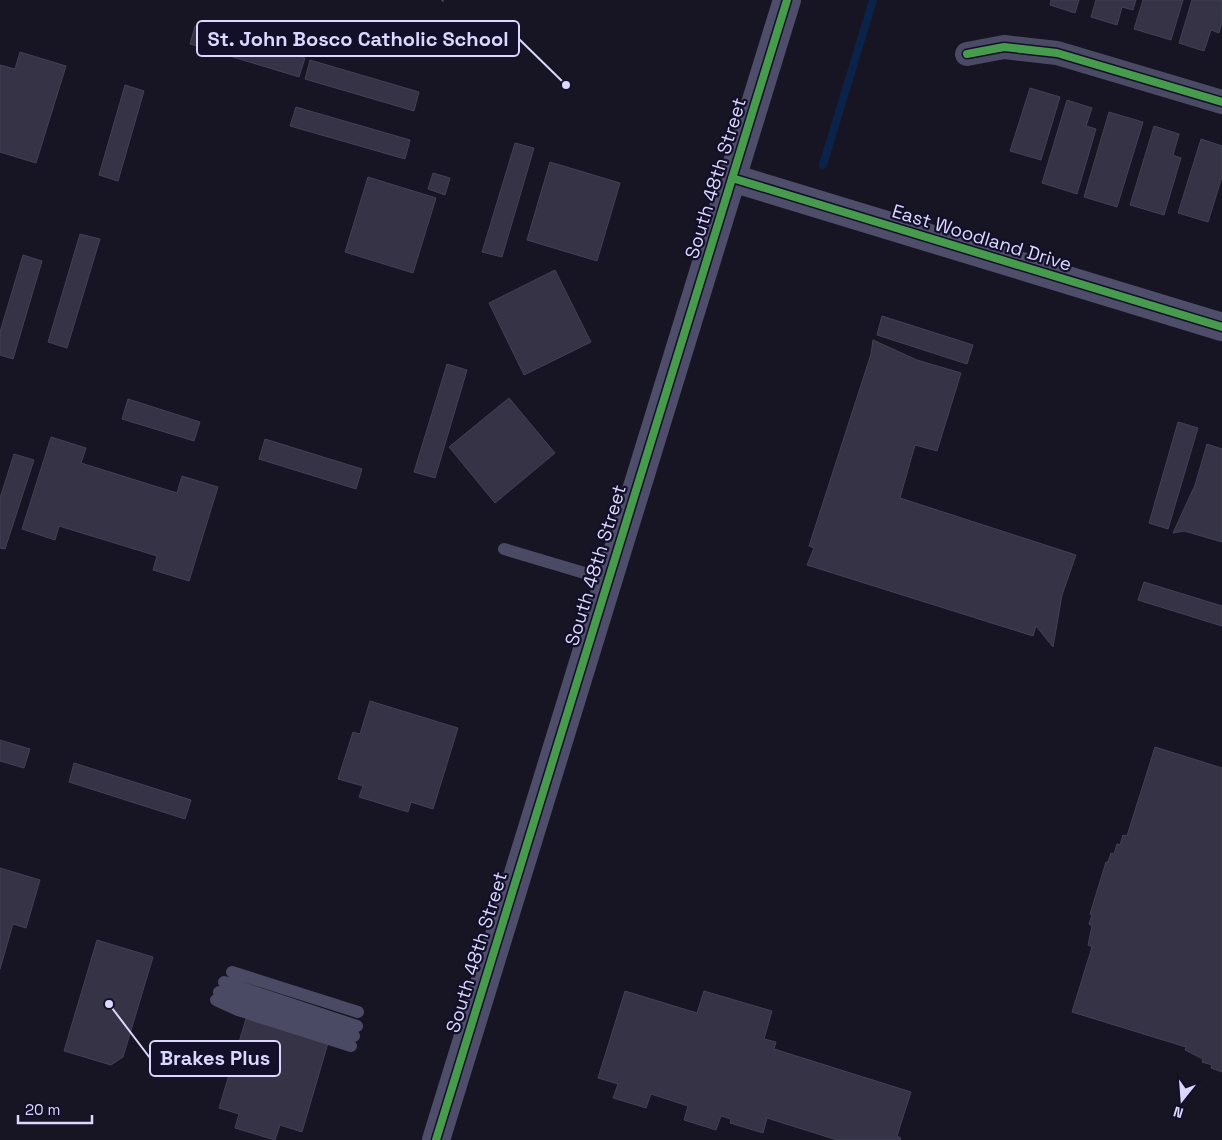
<svg xmlns="http://www.w3.org/2000/svg" width="1222" height="1140" viewBox="0 0 1222 1140" font-family="'Space Grotesk',sans-serif">
  <style>
    .lines { fill: none; stroke-linecap: round; stroke-linejoin: round }
    .stream { stroke: #0b2349; stroke-width: 8 }
    .building { fill: #353345; stroke: #434057 }
    .path { stroke: #445262; stroke-width: 3; stroke-dasharray: 2.5 4; stroke-linecap: butt }
    .lane { stroke: #4b4a64; stroke-width: 12 }
    .street { stroke: #4b4a64; stroke-width: 24 }
    .secondary { stroke: #4e4d6a; stroke-width: 28 }
    .cycleway-casing { stroke: #130f29; stroke-width: 11 }
    .cycleway { stroke: #469c4c; stroke-width: 8 }
    .labels { text-anchor: middle; stroke-width: 4.5; stroke-linejoin: round; paint-order: stroke }
    .street-label { font-size: 19px; fill: #dbd8ff; stroke: #130f29 }
    .leader { fill: none; stroke: #dbd8ff; stroke-width: 2 }
    .callout-dot { fill: #dbd8ff; stroke: #130f29; stroke-width: 2 }
    .callout { fill: #130f29; stroke: #dbd8ff; stroke-width: 2 }
    .callout-label { font-size: 20px; text-anchor: middle; font-weight: bold; fill: #dbd8ff }
  </style>
  <rect width="100%" height="100%" fill="#171523"/>
  <g class="lines">
    <path class="stream" d="M823,165L873,0"/>
  </g>
  <path class="building" d="M1051,0H1079L1075,13L1050,5Z
    M1096,0H1136L1133,10L1122,7L1117,25L1091,17Z
    M1143,0H1183L1171,40L1134,29Z
    M1192,0H1222V22L1219,33L1211,30L1204,51L1179,43Z
    M195,26L305,58L299,77L190,44Z
    M20,52L66,66L36,163L0,152V65L15,69Z
    M310,60L419,92L414,111L305,79Z
    M125,85L144,91L118,181L99,175Z
    M1030,88L1060,97L1041,160L1010,151Z
    M1067,100L1092,108L1086,126L1096,129L1077,194L1042,183Z
    M296,107L410,140L405,159L290,126Z
    M1109,112L1143,122L1117,207L1084,197Z
    M1154,126L1179,134L1173,155L1181,158L1164,215L1130,205Z
    M1201,139L1222,146V177L1208,222L1178,213Z
    M515,143L534,148L502,257L482,252Z
    M550,162L620,183L597,261L527,240Z
    M433,173L450,178L445,195L428,189Z
    M368,177L436,198L413,273L345,252Z
    M80,234L100,239L67,348L48,342Z
    M23,255L42,261L13,359L0,355V332Z
    M555,270L591,342L524,375L489,303Z
    M882,316L973,345L967,364L877,335Z
    M873,340L917,360L961,373L937,451L915,445L900,498L1076,555L1062,595L1053,647L1036,626L1033,636L807,565L814,548L809,546L871,354Z
    M447,364L467,370L435,478L414,472Z
    M509,398L555,453L495,503L449,447Z
    M128,399L200,422L194,441L122,419Z
    M1178,422L1198,428L1168,529L1149,523Z
    M51,437L86,448L81,463L177,493L182,476L218,487L189,581L153,570L157,556L59,526L55,540L22,529Z
    M265,439L362,469L356,489L259,459Z
    M1207,444L1222,449V542L1184,531L1173,533L1195,485Z
    M14,454L34,460L5,549L0,548V498Z
    M1144,582L1222,606V626L1138,600Z
    M370,701L458,728L433,809L411,802L408,812L359,797L363,786L338,779L353,732L360,734Z
    M0,740L30,749L24,768L0,761Z
    M1155,747L1222,768V1072L1211,1068L1212,1065L1202,1062L1203,1059L1185,1050L1186,1047L1072,1012L1092,947L1088,945L1092,926L1089,924L1092,915L1090,914L1106,862H1108L1111,853L1114,854L1117,844L1120,845L1123,835L1127,836Z
    M74,763L191,800L185,819L69,782Z
    M0,868L40,880L26,928L13,924L0,969Z
    M97,940L153,957L123,1057L111,1065L64,1051Z
    M625,991L697,1013L704,991L772,1011L764,1039L776,1042L774,1049L911,1092L897,1136L901,1138L900,1140H837L767,1118L763,1133L730,1123L731,1119L721,1116L716,1130L684,1120L688,1106L651,1094L646,1108L613,1098L618,1084L598,1078Z
    M246,1019L328,1043L302,1132L280,1125L275,1140L235,1128L239,1114L219,1108Z"/>
  <g class="lines">
    <path class="path" d="M442,1L443,0"/>
    <path class="lane" d="M504,549L608,580
      M232,972L358,1012
      M224,982L357,1026
      M219,992L354,1036
      M216,1000L238,1010L351,1046"/>
    <path class="street" d="M967,54L1004,47L1057,53L1222,102"/>
    <path class="secondary" d="M732,178L1222,327
      M436,1140L787,0"/>
    <defs>
      <path id="cycleway" d="M967,54L1004,47L1057,53L1222,102
        M732,178L1222,327
        M436,1140L787,0"/>
    </defs>
    <use href="#cycleway" class="cycleway-casing"/>
    <use href="#cycleway" class="cycleway"/>
  </g>
  <g class="labels">
    <g class="street-label">
      <text transform="translate(715 178) rotate(-73)" y="7">South 48th Street</text>
      <text transform="translate(982 237) rotate(17)" y="7">East Woodland Drive</text>
      <text transform="translate(595 565) rotate(-73)" y="7">South 48th Street</text>
      <text transform="translate(476 952) rotate(-73)" y="7">South 48th Street</text>
    </g>
  </g>
  <path class="leader" d="M566 85L519 39M109 1004L150 1058"/>
  <g class="callout-dot">
    <circle cx="566" cy="85" r="5"/>
    <circle cx="109" cy="1004" r="5"/>
  </g>
  <g class="callout">
    <rect x="197" y="21" width="322" height="35" rx="5"/>
    <rect x="150" y="1041" width="130" height="35" rx="5"/>
  </g>
  <g class="callout-label">
    <text x="358" y="46">St. John Bosco Catholic School</text>
    <text x="215" y="1065">Brakes Plus</text>
  </g>
  <g transform="translate(1182 1100) rotate(197)" stroke="#130f29" stroke-width="4" paint-order="stroke">
  <path d="M0-4L9 19L0 12L-9 19Z" fill="#dbd8ff"/>
  <text y="-8" font-size="14" font-weight="bold" text-anchor="middle" fill="#dbd8ff">N</text>
  </g>
  <path d="M18 1115v8h74v-8" fill="none" stroke="#dbd8ff" stroke-width="2.5"/>
  <text x="25" y="1115" font-size="15" fill="#dbd8ff" stroke="#130f29" stroke-width="4" paint-order="stroke">20 m</text>
</svg>
